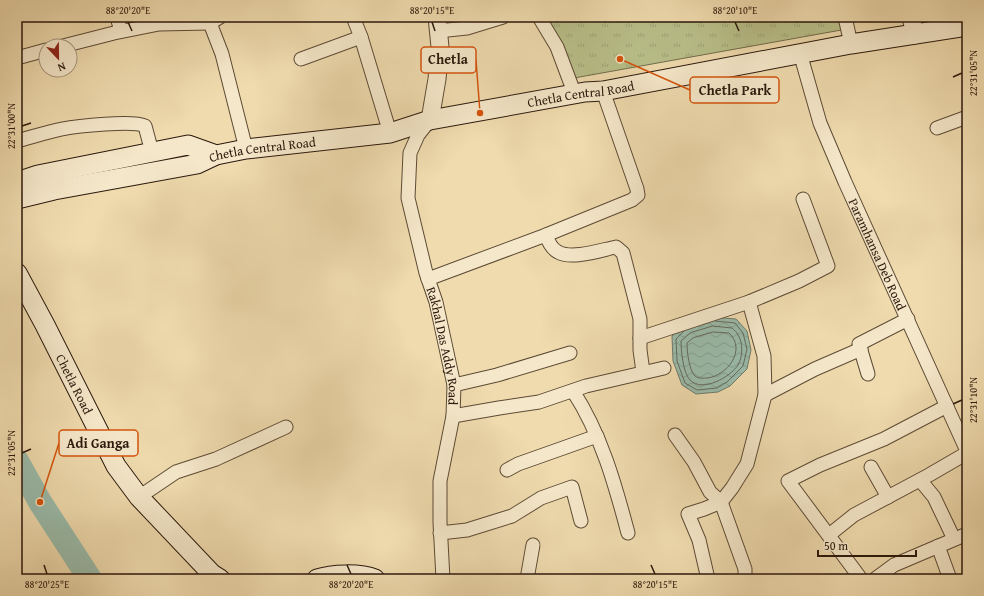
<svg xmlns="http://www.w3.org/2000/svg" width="984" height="596" viewBox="0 0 984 596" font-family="'Gentium Book Plus',serif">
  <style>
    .grass { fill: url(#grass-tufts); stroke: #726c4c }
    .water { fill: url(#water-waves); stroke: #6e7a6b }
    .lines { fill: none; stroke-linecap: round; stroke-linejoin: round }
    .shore { stroke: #636a5c; stroke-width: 1 }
    .river { stroke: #9abbaa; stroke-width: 24 }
    .minor-casing { stroke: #5d4a35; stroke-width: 15 }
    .tertiary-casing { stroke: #5d4a35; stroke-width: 19 }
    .secondary-casing { stroke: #2c190d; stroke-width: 21 }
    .minor { stroke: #f5e8ca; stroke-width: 13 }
    .tertiary { stroke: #f5e8ca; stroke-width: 17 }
    .secondary { stroke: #f5e8ca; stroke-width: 19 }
    .ticks { fill: none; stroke: #2c190d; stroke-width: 1.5 }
    .labels { text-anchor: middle; stroke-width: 4; stroke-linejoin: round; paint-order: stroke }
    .street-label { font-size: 13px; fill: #2c190d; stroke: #f5e8ca }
    .leader { fill: none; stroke: #d5530c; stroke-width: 1.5 }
    .callout-dot { fill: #d5530c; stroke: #f5e8ca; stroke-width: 1.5 }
    .callout { fill: #f5e8ca; stroke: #d5530c; stroke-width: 1.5 }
    .callout-label { font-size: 14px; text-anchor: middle; font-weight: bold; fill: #2c190d }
    .neatline { fill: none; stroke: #2c190d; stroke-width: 1.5 }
    .ticks-label { font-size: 10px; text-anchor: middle; fill: #2c190d }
  </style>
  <defs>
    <pattern id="grass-tufts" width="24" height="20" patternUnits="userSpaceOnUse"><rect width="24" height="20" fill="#b9c08a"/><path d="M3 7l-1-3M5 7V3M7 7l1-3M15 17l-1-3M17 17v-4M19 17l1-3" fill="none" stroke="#9fa476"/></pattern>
    <pattern id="water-waves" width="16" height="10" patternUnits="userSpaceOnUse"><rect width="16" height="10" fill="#9abbaa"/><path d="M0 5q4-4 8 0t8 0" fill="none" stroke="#85a091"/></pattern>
  </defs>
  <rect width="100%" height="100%" fill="#efdbae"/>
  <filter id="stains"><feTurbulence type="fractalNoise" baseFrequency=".005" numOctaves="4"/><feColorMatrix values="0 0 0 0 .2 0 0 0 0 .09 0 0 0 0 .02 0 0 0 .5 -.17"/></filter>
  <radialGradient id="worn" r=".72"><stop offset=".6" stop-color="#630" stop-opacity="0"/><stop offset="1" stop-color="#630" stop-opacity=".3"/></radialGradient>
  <path class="grass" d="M544,17H845L847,29L574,78L564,47Z"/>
  <path class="water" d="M712,317L736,319L747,331L751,350L747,369L730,386L718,392L696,394L682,385L673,361L672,336L686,325Z"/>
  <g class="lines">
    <path class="shore" d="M713,326L732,328C734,330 737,332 738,335C743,342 743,357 738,365C730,377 703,393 690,380C683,373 681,350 681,341L690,333Z
      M684,331L676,339L677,361L685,383L697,390L717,388L727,382L743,366L747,349L743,333L735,323L715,321
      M713,332L729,333C747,350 727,376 707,378C703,378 699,379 695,376C689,370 687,352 687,343L693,338Z"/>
    <path class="river" d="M17,461L40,502L90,579"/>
    <defs>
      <g id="minor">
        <path d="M117,17L121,31"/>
        <path d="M353,17L361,37L390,133"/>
        <path d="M539,17L557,47L575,95"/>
        <path d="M845,17L851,44"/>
        <path d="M210,23L222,54L246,149"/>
        <path d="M438,31L467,28L503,17"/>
        <path d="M63,46L114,33L159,24L210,23L220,17"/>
        <path id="s1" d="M800,53L820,123L845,182L967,451"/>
        <path d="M17,58L46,50"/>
        <path d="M301,59L361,37"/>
        <path id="s2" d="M429,121L418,135L410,153L408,198L426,273L436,302L454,385L453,416L440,481V522L443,579"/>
        <path d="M937,128L967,117"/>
        <path d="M17,141C32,137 47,132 62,129C77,126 134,120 145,126L152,152"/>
        <path d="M546,235C548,241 552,249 558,252C572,260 601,250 616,247L623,253L640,319V350L643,372"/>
        <path d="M428,279L546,235L632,200L638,195L637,189L603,91"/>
        <path d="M640,338L749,302"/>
        <path d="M868,374L859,344L908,319"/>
        <path d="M454,385L497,375L570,353"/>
        <path d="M573,391C601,434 615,484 628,533"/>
        <path d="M765,395L815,369L861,349"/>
        <path d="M453,416L499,408L539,402L586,386L664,368"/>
        <path d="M675,435L694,462L710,492L721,502L745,569V579"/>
        <path d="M871,467L888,497"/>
        <path d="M507,470L518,464L597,436"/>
        <path d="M920,480L934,497L954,539"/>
        <path d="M139,497L176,472L216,459L286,427"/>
        <path d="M440,533L467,530L512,516L541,498L572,487L581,521"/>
        <path d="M829,535L854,515L929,475L967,453"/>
        <path d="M938,546L950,579"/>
        <path d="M527,579L533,545"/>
        <path d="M708,579L699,540L688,514L704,509L721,502L732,488L747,464L765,395L764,356L749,302L799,281L828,266L803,199"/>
        <path d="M861,579L788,481L820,465L884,439L947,406"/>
        <path d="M875,579L894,565L967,534"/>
      </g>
      <path id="tertiary" d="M911,17L915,35
        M430,120L437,79L440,47L437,17"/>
      <g id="secondary">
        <path d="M17,182L38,175L188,145L216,155"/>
        <path id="s3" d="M17,199L54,190L197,164L216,155L246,149L390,133L430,120L585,92L603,91L851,44L967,26"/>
        <path id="s4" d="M17,273L45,325L116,466L139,497L212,574L220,579"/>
        <path d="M317,579C332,574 360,573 375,579"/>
      </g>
    </defs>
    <use href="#minor" class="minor-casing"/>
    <use href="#tertiary" class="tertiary-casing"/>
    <use href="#secondary" class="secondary-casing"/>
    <use href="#minor" class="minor"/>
    <use href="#tertiary" class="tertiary"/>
    <use href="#secondary" class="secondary"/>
  </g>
  <path class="ticks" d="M128,22L132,31M432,22L435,31M735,22L739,31M953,77L962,73M22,126L31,123M953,404L962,400M22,453L31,449M44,565L47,574M347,565L351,574M651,565L655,574"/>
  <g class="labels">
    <g class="street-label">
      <text dy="5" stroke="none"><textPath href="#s3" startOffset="575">Chetla Central Road</textPath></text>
      <text dy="5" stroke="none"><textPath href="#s3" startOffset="251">Chetla Central Road</textPath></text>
      <text dy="5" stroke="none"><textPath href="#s1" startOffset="216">Paramhansa Deb Road</textPath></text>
      <text dy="5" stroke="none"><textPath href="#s2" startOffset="235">Rakhal Das Addy Road</textPath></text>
      <text dy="5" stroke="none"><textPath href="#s4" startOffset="125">Chetla Road</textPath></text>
    </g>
  </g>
  <path class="leader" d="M480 113L476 60M620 59L690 90M40 502L59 443"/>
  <g class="callout-dot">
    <circle cx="480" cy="113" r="4"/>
    <circle cx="620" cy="59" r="4"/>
    <circle cx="40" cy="502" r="4"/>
  </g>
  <g class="callout">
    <rect x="421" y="47" width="55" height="26" rx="4"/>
    <rect x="690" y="77" width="89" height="26" rx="4"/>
    <rect x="59" y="430" width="79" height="26" rx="4"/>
  </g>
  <g class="callout-label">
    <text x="448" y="64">Chetla</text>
    <text x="735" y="95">Chetla Park</text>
    <text x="98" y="448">Adi Ganga</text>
  </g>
  <rect width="984" height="596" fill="none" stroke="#efdbae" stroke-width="44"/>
  <g transform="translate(58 58) rotate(158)"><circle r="19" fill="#f5e8ca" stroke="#a5957e"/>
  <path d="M0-3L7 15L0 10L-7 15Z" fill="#8f2418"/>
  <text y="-6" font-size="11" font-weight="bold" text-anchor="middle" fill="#2c190d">N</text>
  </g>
  <path d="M818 550v6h98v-6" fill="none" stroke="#2c190d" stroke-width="2"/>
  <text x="824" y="550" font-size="12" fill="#2c190d" stroke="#f5e8ca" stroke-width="3" paint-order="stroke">50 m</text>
  <rect x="22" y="22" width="940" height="552" class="neatline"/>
  <g class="ticks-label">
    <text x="128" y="14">88°20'20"E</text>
    <text x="432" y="14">88°20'15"E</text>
    <text x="735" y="14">88°20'10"E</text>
    <text transform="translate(973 73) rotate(-90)" y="4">22°31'05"N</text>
    <text transform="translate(11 126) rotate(-90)" y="4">22°31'00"N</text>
    <text transform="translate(973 400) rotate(-90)" y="4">22°31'10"N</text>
    <text transform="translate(11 453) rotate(-90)" y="4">22°31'05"N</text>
    <text x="47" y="588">88°20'25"E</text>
    <text x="351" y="588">88°20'20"E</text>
    <text x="655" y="588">88°20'15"E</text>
  </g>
  <rect width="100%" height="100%" filter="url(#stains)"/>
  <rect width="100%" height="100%" fill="url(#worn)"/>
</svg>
